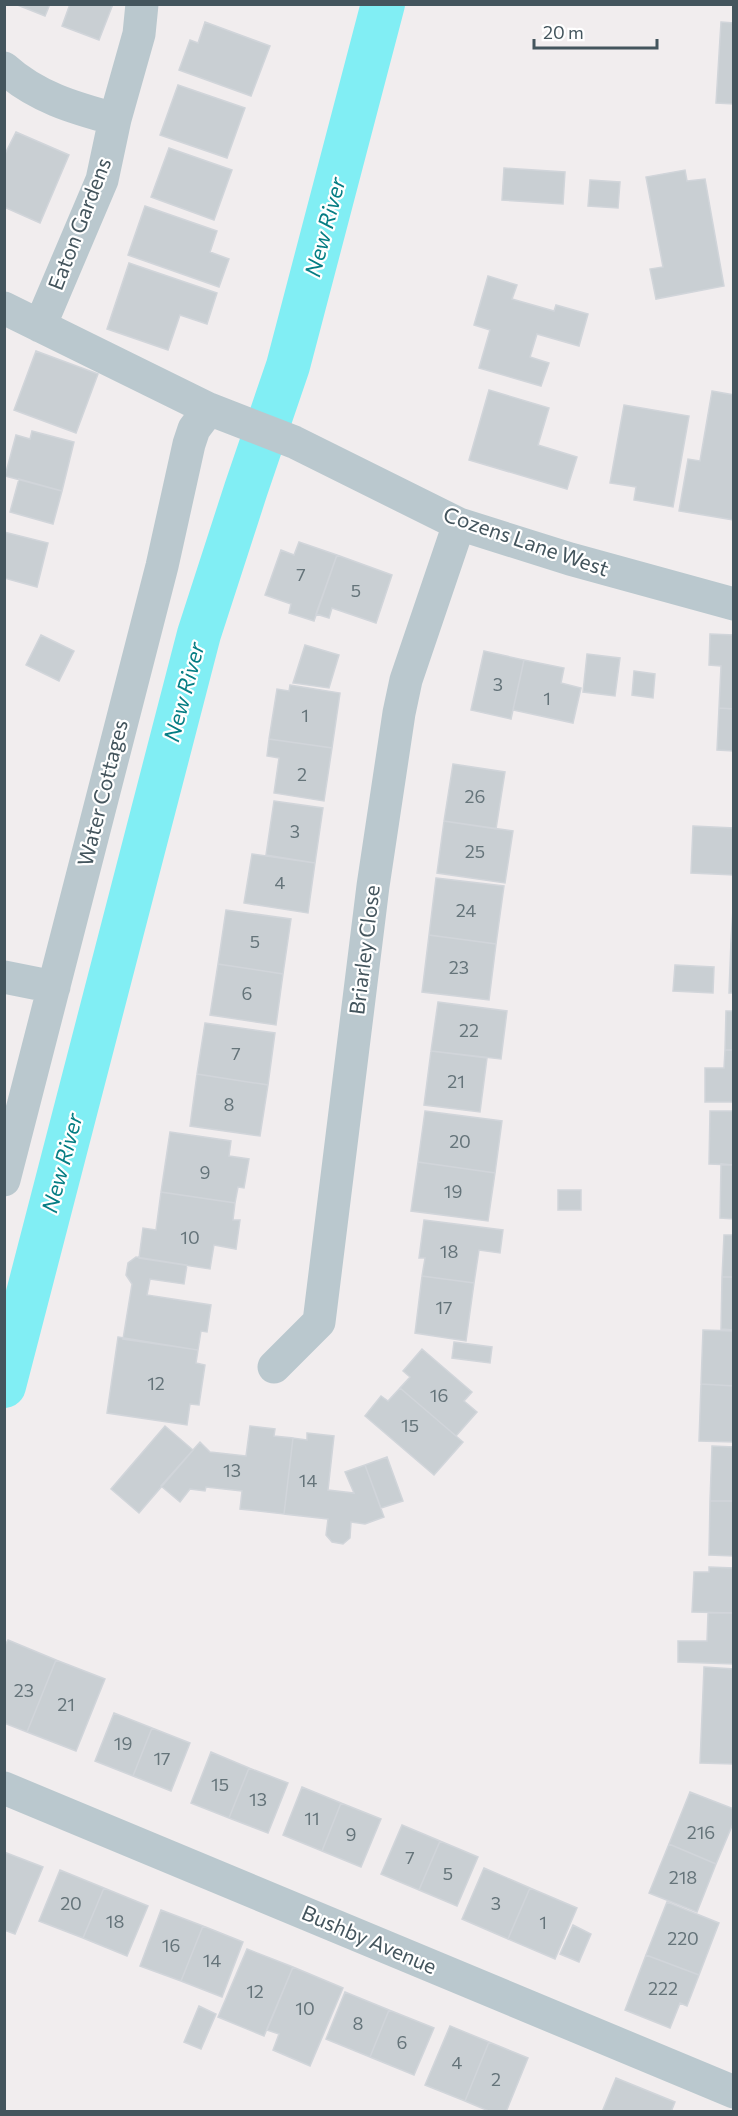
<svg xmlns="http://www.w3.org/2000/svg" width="738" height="2116" viewBox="0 0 738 2116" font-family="Commissioner,sans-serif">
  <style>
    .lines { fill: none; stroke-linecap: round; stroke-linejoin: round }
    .canal { stroke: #81eef4; stroke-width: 44 }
    .building { fill: #c9cfd3; stroke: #d1d5da; stroke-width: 1.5 }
    .minor { stroke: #bac8ce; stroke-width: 33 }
    .labels { text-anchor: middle; stroke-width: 4.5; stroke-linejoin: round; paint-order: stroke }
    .number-label { font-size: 18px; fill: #65747a }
    .street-label { font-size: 21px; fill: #44555d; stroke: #fff }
    .water-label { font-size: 22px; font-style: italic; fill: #057d83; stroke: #fff }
  </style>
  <rect width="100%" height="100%" fill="#f1edee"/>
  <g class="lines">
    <path class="canal" d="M4,1386L199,634L246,489L288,366L383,4"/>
  </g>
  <path class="building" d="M15,4H50L45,16Z
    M70,4H113L99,40L62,26Z
    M205,22L270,46L251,96L179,70L190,40L198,43Z
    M721,22L734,23V104L716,103Z
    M178,85L245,108L227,158L160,135Z
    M16,132L69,155L40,223L4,207V156Z
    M169,148L232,170L214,220L151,197Z
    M504,168L565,172L563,204L502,200Z
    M685,170L687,181L705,179L724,286L656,299L650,269L663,267L646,177Z
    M590,180L620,182L618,208L588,206Z
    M145,206L217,231L210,252L229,259L219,287L128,255Z
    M129,263L217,293L207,324L180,315L168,350L107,329Z
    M488,276L517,285L512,299L554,311L556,305L588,314L579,346L537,334L530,357L549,363L541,386L479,368L490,330L474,325Z
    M36,351L98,374L76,433L14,410Z
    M489,390L549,408L538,445L577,457L567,489L469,460Z
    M712,391L734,395V520L679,511L688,459L700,461Z
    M624,405L689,416L673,507L634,500L636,487L610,483Z
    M32,431L74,442L62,491L5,476L16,435L30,439Z
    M19,479L62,491L53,524L10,512Z
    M4,532L48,543L37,587L4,578Z
    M299,542L337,555L314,621L289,613L291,604L265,595L281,550L294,555Z
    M337,555L392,575L376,623L332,608L329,618L316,614Z
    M710,634L734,635V709L719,708L721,666L709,665Z
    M41,635L74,651L59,681L26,665Z
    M305,645L339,655L329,688L293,683Z
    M484,651L524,660L511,719L471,710Z
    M587,654L620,658L615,696L583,692Z
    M524,660L564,668L561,683L581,688L573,723L513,710Z
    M634,671L655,674L653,698L632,695Z
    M290,685L340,693L332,748L269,739L277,689L289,691Z
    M719,708L734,709V751L717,750Z
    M269,739L332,748L324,801L274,793L279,758L267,756Z
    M453,764L505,772L496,829L444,821Z
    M274,801L323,808L315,863L266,855Z
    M444,821L513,831L505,883L437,873Z
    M693,826L734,828V875L691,873Z
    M252,854L315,863L308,913L244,903Z
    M436,878L504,886L496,944L429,935Z
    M734,893V941H731Z
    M226,910L291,919L283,974L218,964Z
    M429,935L496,944L489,1000L422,992Z
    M731,941H734V993H729Z
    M218,964L283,974L276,1025L210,1015Z
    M675,965L714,967L713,993L673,991Z
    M438,1002L507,1011L501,1059L431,1051Z
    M726,1011H734V1050H725Z
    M205,1023L275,1033L268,1085L197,1074Z
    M725,1050H734V1102H705V1068H724Z
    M431,1051L487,1058L480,1112L424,1105Z
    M197,1074L268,1085L260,1136L190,1126Z
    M425,1111L502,1121L495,1173L418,1162Z
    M710,1111H734V1165L709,1164Z
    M170,1132L231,1141L229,1156L249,1159L244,1188L238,1187L235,1203L161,1192Z
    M418,1162L495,1173L488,1221L411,1211Z
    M721,1164L734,1165V1219L720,1218Z
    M558,1190H581V1210H558Z
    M161,1192L235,1203L233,1220H240L236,1249L214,1245L210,1269L139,1258L143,1228L156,1230Z
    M424,1220L503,1230L500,1253L479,1250L474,1283L422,1276L425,1258H419Z
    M724,1235H734V1277H722Z
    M136,1257L187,1265L184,1284L150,1279L147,1295L211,1305L207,1332L201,1331L198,1350L123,1339L132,1284L126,1275L128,1263Z
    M422,1276L474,1283L466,1341L415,1333Z
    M722,1277H734V1330L721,1329Z
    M703,1330L734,1331V1386L701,1384Z
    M118,1337L198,1350L196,1363L205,1365L199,1405L190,1404L187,1425L107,1413Z
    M454,1342L492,1347L490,1363L452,1358Z
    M422,1349L472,1392L464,1401L477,1412L456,1436L400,1388L410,1377L403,1371Z
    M701,1384L734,1386V1442L699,1441Z
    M400,1388L463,1442L434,1475L365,1416L381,1396L388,1401Z
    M165,1426L193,1450L139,1513L111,1489Z
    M250,1426L275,1429L274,1436L293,1438L284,1514L240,1509L242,1491L206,1487L205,1491L190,1489L180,1502L161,1486L200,1442L210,1452L246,1456Z
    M307,1433L334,1436L328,1490L354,1493L345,1472L365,1465L384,1517L365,1524L351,1522L350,1538L343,1544L332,1542L326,1535L328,1519L284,1514L293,1438L307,1440Z
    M712,1446L734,1447V1501H710Z
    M387,1457L403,1501L381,1508L365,1465Z
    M710,1501H734V1556L709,1555Z
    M709,1567L734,1568V1613L692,1612L694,1572H709Z
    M708,1613H734V1664L678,1662V1641H707Z
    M8,1640L56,1660L27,1732L4,1723V1647Z
    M56,1660L105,1679L76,1751L27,1732Z
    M704,1667L734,1669V1764L700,1763Z
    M114,1713L152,1728L133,1776L95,1761Z
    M152,1728L190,1743L171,1791L133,1776Z
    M211,1752L249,1768L229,1818L191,1803Z
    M249,1768L288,1783L268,1833L229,1818Z
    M302,1787L341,1803L322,1851L283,1835Z
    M690,1792L734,1809V1821L716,1864L669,1844Z
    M341,1803L381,1819L361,1867L322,1851Z
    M402,1825L440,1841L419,1890L381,1874Z
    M440,1841L478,1857L457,1906L419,1890Z
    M669,1844L716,1864L697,1912L649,1893Z
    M4,1852L43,1867L15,1934L4,1930Z
    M484,1868L530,1888L508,1939L462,1919Z
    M60,1870L104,1888L83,1938L39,1921Z
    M104,1888L148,1906L127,1956L83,1938Z
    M530,1888L577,1908L555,1959L508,1939Z
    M667,1902L719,1923L699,1975L646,1955Z
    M161,1910L203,1926L181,1981L140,1966Z
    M573,1925L591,1934L579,1962L560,1954Z
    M203,1926L243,1942L222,1997L181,1981Z
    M247,1949L293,1967L264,2036L218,2017Z
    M646,1955L699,1975L687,2006L680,2003L670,2028L625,2010Z
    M293,1967L343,1988L310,2066L273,2050L279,2034L267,2030Z
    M345,1992L389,2010L370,2057L326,2039Z
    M199,2006L216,2014L201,2049L184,2042Z
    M389,2010L434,2028L414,2075L370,2057Z
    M450,2026L489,2042L465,2101L425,2085Z
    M489,2042L528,2058L506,2112H491L465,2101Z
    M616,2078L675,2102L671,2112H602Z"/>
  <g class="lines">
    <path class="minor" d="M4,68C36,97 74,108 115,119L102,180L40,326
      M115,119L139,34L142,4
      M4,308L209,409L294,442L459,524L570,559L734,604
      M4,977L54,987
      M4,1180L162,566L189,444L194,429L209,409
      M274,1367L319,1322L373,886L399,713L406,680L459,524
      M4,1788L734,2092"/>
  </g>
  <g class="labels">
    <g class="number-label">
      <text x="301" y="581">7</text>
      <text x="356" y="597">5</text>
      <text x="498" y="691">3</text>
      <text x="547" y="705">1</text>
      <text x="305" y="722">1</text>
      <text x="302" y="781">2</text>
      <text x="475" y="803">26</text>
      <text x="295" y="838">3</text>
      <text x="475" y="858">25</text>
      <text x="280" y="889">4</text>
      <text x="466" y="917">24</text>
      <text x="255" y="948">5</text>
      <text x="459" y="974">23</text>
      <text x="247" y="1000">6</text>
      <text x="469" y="1037">22</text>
      <text x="236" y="1060">7</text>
      <text x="456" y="1088">21</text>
      <text x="229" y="1111">8</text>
      <text x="460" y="1148">20</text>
      <text x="205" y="1179">9</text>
      <text x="453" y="1198">19</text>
      <text x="190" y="1244">10</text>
      <text x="449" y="1258">18</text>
      <text x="444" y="1314">17</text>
      <text x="156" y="1390">12</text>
      <text x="439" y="1402">16</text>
      <text x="410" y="1432">15</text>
      <text x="232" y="1477">13</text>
      <text x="308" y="1487">14</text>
      <text x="24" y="1697">23</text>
      <text x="66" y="1711">21</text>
      <text x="123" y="1750">19</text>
      <text x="162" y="1765">17</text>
      <text x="220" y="1791">15</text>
      <text x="258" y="1806">13</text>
      <text x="312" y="1825">11</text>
      <text x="701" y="1839">216</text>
      <text x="351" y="1841">9</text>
      <text x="410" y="1864">7</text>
      <text x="448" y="1880">5</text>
      <text x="683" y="1884">218</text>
      <text x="71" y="1910">20</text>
      <text x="496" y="1910">3</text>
      <text x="115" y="1928">18</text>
      <text x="543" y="1929">1</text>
      <text x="683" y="1945">220</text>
      <text x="171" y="1952">16</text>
      <text x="212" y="1967">14</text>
      <text x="663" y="1995">222</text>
      <text x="255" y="1998">12</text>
      <text x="305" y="2015">10</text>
      <text x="358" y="2030">8</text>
      <text x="402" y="2049">6</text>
      <text x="457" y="2069">4</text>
      <text x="496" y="2086">2</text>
    </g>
    <g class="street-label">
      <text transform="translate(80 224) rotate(-69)" y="7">Eaton Gardens</text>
      <text transform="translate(526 542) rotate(19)" y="7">Cozens Lane West</text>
      <text transform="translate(103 793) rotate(-76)" y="7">Water Cottages</text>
      <text transform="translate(365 950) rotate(-83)" y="7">Briarley Close</text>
      <text transform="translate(369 1940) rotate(23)" y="7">Bushby Avenue</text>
    </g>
    <g class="water-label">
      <text transform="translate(325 227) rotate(-75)" y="8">New River</text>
      <text transform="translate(184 692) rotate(-75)" y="8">New River</text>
      <text transform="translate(62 1163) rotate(-75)" y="8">New River</text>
    </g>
  </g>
  <rect width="738" height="2116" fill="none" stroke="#44555d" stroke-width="12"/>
  <path d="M534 39v9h123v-9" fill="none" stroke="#44555d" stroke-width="3"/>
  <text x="543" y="39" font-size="18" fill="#44555d" stroke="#ffffff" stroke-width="4.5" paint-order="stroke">20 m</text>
</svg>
